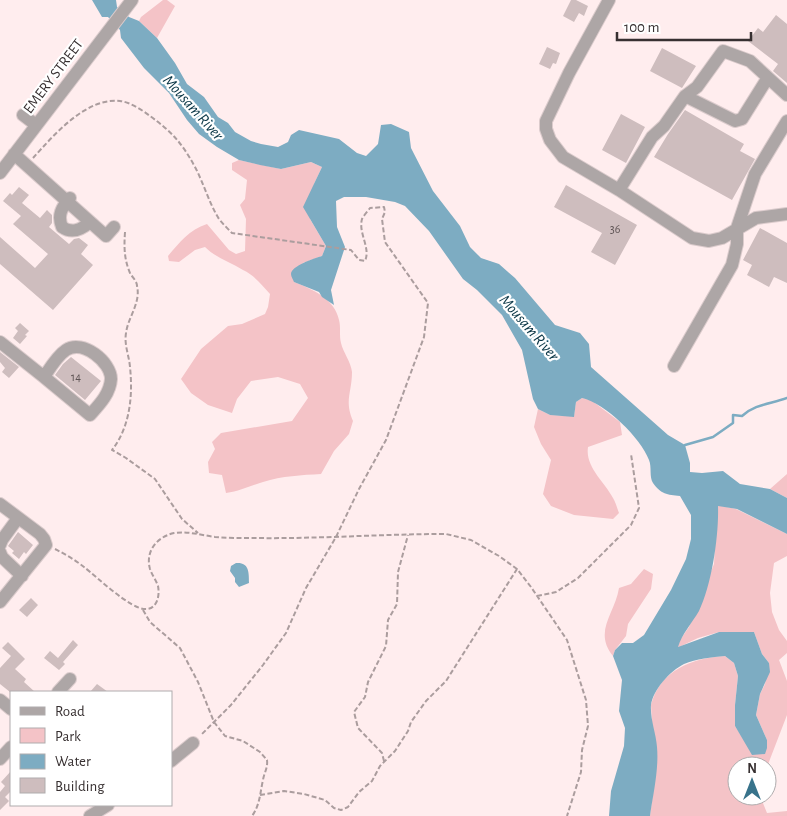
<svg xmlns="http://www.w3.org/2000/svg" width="787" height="816" viewBox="0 0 787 816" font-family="'Alegreya Sans',sans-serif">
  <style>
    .green { fill: #f4c3c7 }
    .water { fill: #7dacc2 }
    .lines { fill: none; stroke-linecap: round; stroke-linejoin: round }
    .stream { stroke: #7dacc2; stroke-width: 2.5 }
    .building { fill: #cebdbe }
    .minor-casing { stroke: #dbcbcc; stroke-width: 14 }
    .path { stroke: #ab9d9e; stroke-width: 2; stroke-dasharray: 5 2.5; stroke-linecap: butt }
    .minor { stroke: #ada6a6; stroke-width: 12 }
    .labels { text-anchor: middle; stroke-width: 4.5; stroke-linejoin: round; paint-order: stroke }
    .number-label { font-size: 12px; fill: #5d5354 }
    .street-label { font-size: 15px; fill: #373031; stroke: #fff }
    .water-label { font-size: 16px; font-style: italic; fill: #083444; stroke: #fff }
  </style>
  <rect width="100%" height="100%" fill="#ffedee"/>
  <path class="green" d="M163,0H167L175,6L157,38L139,21L141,17Z
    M239,160L281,169L311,162L322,167L314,184L310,219L326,246L322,256L303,263L294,282C312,289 335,299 339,320C341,327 339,336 341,343C343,352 351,362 352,372C352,393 344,400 353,421L349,434L334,451L321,474C302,475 282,476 263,482C250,486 240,491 226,493L222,475L209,473L208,462L215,449L212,442L221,433L292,421L308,398L300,384L278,377L251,381L237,399L232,413L208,405L191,393L181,379L201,349L228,326L242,324L265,314L268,307L270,294C262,285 254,275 243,270C230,262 216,258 205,247L195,250L179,262L169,261L168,256C180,242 189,230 207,224L229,250L236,254L245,251L246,219L240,205L245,199L247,180L232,170V163Z
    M582,398L591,400L620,422L622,435L588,447C585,467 604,481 613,498C616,503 617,508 619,513L613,519L574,515L551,506L543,494L551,460L541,444L534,427L538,409L550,415L574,416L576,402Z
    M787,474V498L770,489Z
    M717,505L736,509L787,534V556L774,563L770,593L772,612L779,630L787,641V653L779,660L787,681V715L767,767L737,766V796H760L767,813L787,811V816H650L655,778L651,705C660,670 692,658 725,656L734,663L738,676L735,705V726L744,740H767L756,715L760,694L765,684L769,663L762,654L754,632H719L698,638L677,648L680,640L689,627L714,564Z
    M644,569L653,574L651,589L628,624L626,636L615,650L613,656C593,631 615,614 619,588L631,584Z"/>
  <path class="water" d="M92,0H116L117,7L129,17L139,21L157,38L175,63L187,84L204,97L218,117L228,123L235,132L251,141L261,144L278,147L288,142L291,135L299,130L339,139L357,153L366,156L378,144L381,125L391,124L409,132L411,148L433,191L460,226L470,247L481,258L499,264L515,278L555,325L580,333L589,344L591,367L668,435L685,445L690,463V472L702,473L723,471L740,484L770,489L787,498V534L737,509L718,506C719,535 712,584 699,611C692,623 682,634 678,647L719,632H754L762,654L769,663L770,672L760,694L756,715L767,740V748L765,754L752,755L735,726V705L738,676L734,663L725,656C712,657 696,659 684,664C670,671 653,690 651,705C650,719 656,733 657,747C659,770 653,794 650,816H609L611,791L624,746L625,728L619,711L622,680L613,656L615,650L622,643H633L644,635L671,590L686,559L691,539V515L680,496C667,495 661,494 653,483C649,477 652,467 649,460C641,438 605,403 582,398L576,402L574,417L550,415L538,409L533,399L522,350L502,315L477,290L463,279L429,231L405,206L395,202L366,197H344L336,201L337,227L345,247L331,290L334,305L322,297L319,292L294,282C293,279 291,277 291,274C291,266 315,258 322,256L326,246L303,207L322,167L311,162L281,169L260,165L239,160L217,147L199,134L187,120L169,93L144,68L121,38L120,30L108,17H102Z
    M236,563C249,562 249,572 249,583L239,587L235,582V578L230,571L231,566Z"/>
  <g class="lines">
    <path class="stream" d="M685,445L713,437L733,423V415L742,416C755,404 771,404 787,398"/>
  </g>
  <path class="building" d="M571,0H576L588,6L584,16L579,13L574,22L563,16Z
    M776,15L787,24V83L773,71L778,64L748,41L758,28L763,32Z
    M547,47L560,53L556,64L553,63L550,69L539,64Z
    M662,48L696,66L682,88L650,71Z
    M685,110L744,144L740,151L755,159L732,200L654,157L668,134Z
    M621,114L645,127L626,163L602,150Z
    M566,185L637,225L615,265L591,252L602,233L554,207Z
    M19,187L29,195L22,203L40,218L47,210L52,215V223L49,227L69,244L74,239L79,238L88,245L81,254L93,265L53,310L0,264V237L35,268L48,254L13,224L21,216L3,201L10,193L12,195Z
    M760,228L787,243V283L774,277L769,287L747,275L752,265L743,260Z
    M20,323L29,331L25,335L27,336L20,344L13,338L18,331L15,328Z
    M0,352L19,367L9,378L2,372L5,368L0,362Z
    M71,357L101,381L85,400L55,375L63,364Z
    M18,532L33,545L26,554L24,552L19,559L12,553L14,551L8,546Z
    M31,598L38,605L27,617L19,610Z
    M73,640L78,645L63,662L65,664L59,670L44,658L50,651L58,658Z
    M8,642L25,659L15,669L26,679L24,682L35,692H10L0,684V668L11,656L2,648Z
    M97,684L108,692H90Z
    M11,771V791L5,797L9,801L0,810V792L5,786L1,782Z"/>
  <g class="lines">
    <defs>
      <path id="minor" d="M609,0L569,73L546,121V129L550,140L563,157L619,190L692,238L709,241L722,238L756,218L787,214
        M685,96L735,121L742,119L767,79
        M23,115L36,125
        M14,154L106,236L114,227
        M0,173L132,0
        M619,190L652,137L664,126L685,96L697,87L723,51L750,61L787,95
        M70,198C62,207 57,215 62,227C72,234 81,230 90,222
        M0,342L44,377C50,368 57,356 66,350C83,339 111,362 111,379C110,394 99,405 90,415L44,377
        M674,366L732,265L737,244V228L755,174L787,121
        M0,504L40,534L44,539L46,545L0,602
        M0,545L2,540L18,518
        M0,552L2,557L22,576
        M58,692L70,679
        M0,700L11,709
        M0,759L11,747
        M171,761L193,743
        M90,816L108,805"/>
    </defs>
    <use href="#minor" class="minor-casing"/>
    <path class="path" d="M33,158C53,136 86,97 120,101C130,102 142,110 150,116C172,132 182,143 195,167C204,184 209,203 219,219C223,224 228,229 232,233L351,250L359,260L365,261C371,248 358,233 362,219C364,215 368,211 370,208L384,207L385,212L382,219L385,242L428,303L424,337L386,440L359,489L336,537L306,588L286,633L263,665L231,705L201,735
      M125,232C124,247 124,259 130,273C132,277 137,281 137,286C141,303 128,317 126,333C124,345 129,355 130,367C133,396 130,427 112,450L126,458L155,479L182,519L198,533
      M55,549C65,554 75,560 84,567C97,577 131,610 146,609C157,609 160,596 158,586C156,580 152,575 150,569C145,551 157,537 174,533C188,531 201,535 215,537C227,538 240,538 253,538C317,539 381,534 446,534L471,540L499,556L517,569L531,587L567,640L586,700L588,726L582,750L581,772L567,816
      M537,596L556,592L578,578L631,525L639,508L631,454
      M143,610L150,622L180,648L198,682L214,722L225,736L243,741L260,752L267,760C268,768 264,773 263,780C260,793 260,805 252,816
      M384,761L382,753L358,728L354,712L365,697L368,682L386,646L388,620L397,604L398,572L408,535
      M260,795L284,791L304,794L325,800L334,808L341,810L348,807L359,792L372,781L380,766L395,751L408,731L411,722L426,701L446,681L517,569"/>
    <use href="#minor" class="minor"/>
  </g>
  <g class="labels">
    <g class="number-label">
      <text x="615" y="233">36</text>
      <text x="76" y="381">14</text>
    </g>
    <g class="street-label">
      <text transform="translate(53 76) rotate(-53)" y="5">EMERY STREET</text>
    </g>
    <g class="water-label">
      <text transform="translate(194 107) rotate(48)" y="6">Mousam River</text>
      <text transform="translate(530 327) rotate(49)" y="6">Mousam River</text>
    </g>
  </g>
  <rect x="10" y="691" width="162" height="115" fill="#ffffff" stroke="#afacad"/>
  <rect x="20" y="707" width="25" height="8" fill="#ada6a6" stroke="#afacad"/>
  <text x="55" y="716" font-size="15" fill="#373031">Road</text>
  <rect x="20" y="728" width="25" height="15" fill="#f4c3c7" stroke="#afacad"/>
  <text x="55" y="741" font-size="15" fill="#373031">Park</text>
  <rect x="20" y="754" width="25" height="15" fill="#7dacc2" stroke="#afacad"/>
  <text x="55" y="766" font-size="15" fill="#373031">Water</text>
  <rect x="20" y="778" width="25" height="15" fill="#cebdbe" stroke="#afacad"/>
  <text x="55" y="791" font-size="15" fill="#373031">Building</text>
  <g transform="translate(752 781)"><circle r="24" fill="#ffffff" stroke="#afacad"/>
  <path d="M0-4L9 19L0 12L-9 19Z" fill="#38738b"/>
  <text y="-8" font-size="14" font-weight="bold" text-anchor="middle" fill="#373031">N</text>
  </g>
  <path d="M617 32v8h134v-8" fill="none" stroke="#373031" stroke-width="2.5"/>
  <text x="624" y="32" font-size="15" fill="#373031" stroke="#ffffff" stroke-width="4" paint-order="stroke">100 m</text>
</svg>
